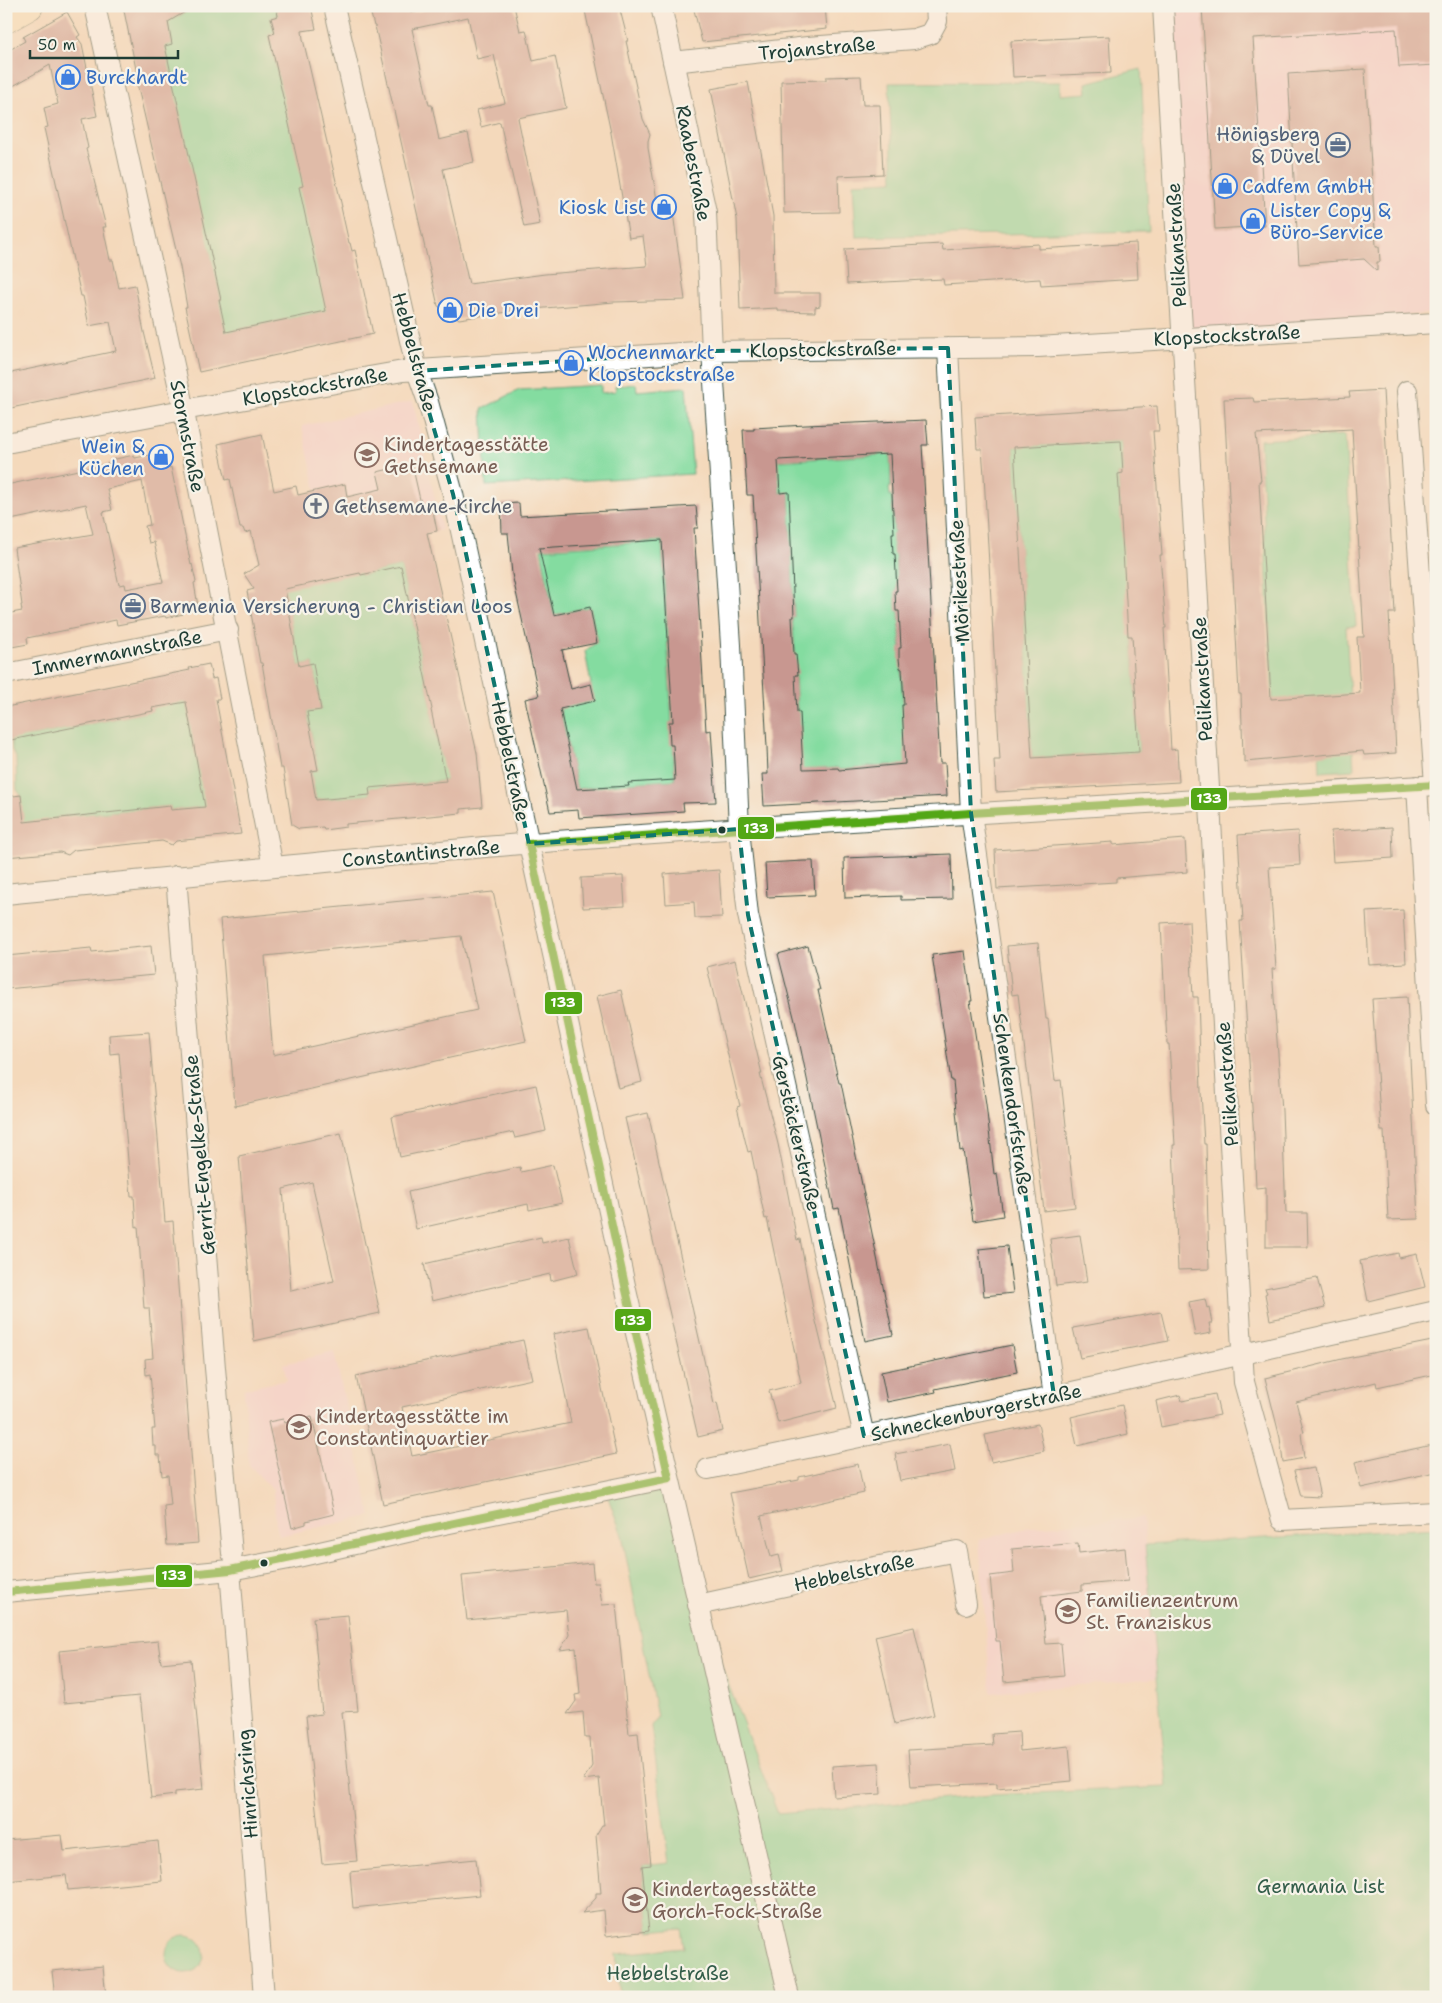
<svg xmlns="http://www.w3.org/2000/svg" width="1442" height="2003" viewBox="0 0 1442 2003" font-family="'Shantell Sans',sans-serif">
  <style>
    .built { fill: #f6cfd7 }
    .green { fill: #84dca0; stroke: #528c6a }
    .building { fill: #c89790; fill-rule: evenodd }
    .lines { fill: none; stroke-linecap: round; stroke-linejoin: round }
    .street-casing { stroke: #3f5448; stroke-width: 22 }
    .secondary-casing { stroke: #3f5448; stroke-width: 29 }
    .street { stroke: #fff; stroke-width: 20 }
    .secondary { stroke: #fae7c3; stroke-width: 28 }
    .bus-1-casing { stroke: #f7f3e8; stroke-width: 11 }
    .bus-1 { stroke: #53a715; stroke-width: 8 }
    .marked { fill: none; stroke: #0f766e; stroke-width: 4; stroke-dasharray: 10 6; stroke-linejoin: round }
    .bus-dot { fill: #1f3d34; stroke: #f7f3e8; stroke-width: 2 }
    .labels { text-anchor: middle; stroke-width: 4.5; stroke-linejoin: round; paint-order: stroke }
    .street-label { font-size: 19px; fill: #1f3d34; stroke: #f7f3e8 }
    .shop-label { font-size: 19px; fill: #366cbe; stroke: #f7f3e8; text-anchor: start }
    .service-label { font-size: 19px; fill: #4e5e75; stroke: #f7f3e8; text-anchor: end }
    .education-label { font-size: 19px; fill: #785e54; stroke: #f7f3e8; text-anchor: start }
    .worship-label { font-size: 19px; fill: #5b616d; stroke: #f7f3e8; text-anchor: start }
    .park-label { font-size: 19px; fill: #335d4a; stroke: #f7f3e8 }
    .line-badge { stroke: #f7f3e8; stroke-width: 2 }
    .badge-label { font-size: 14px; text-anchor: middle; font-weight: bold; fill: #fff }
  </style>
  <rect width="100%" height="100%" fill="#f7f3e8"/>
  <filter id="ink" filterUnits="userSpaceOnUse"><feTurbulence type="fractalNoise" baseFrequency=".02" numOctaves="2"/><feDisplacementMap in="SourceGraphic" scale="10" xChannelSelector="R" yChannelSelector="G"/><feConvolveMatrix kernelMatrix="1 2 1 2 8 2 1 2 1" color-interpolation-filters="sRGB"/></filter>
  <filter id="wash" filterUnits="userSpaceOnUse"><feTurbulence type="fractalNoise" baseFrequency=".0096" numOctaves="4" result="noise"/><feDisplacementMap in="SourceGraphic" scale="20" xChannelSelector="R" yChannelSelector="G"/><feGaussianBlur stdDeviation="1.12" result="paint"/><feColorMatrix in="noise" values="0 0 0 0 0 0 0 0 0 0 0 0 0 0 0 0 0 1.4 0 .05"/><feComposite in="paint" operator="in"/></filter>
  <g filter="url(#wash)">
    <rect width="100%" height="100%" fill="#f4d9bb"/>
    <path class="built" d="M1171,6H1436V313L1187,334Z
      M413,401L442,530L393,541L351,513L345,485L316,491L302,426Z
      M334,1352L371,1516L279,1536L276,1525L273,1490L249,1465L244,1389L287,1380L283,1364Z
      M1143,1518L1157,1678L991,1693L979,1540L1030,1527Z"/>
    <path class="green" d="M160,6L179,16L191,9L190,6H276L278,16L271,18L275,33L269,35L333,309L223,333L219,300H221L162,46L172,44L169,29Z
      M1141,69L1149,231L856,237L853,183L893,181L889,83L1060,82V95L1087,93L1086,83Z
      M636,384L637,391L686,387L693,474L486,486L482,409L519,390L601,385V393L616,391L615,386Z
      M1345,435L1356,626L1346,627L1354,770L1320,772L1318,725L1273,701L1260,440Z
      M1121,441L1123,473L1118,474L1130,636H1132L1139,752L1032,758L1014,447Z
      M890,451L891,487H889L890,496H892L897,591H896L897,611H899L903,705L912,766H894L893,765H884V767L868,766V768L839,770L838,768H833L796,772L797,712L795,675L797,674L792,617H794L789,493H780L776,461L877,455Z
      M662,541L675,780L628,783L577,789L560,709L591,684L585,651L597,642L590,607L554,615L541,549Z
      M401,566L432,709L431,710L440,755L452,780L370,788V795L316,800L311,771L318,770L307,712L321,709L313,663L299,666L283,584L360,572L361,575Z
      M186,700L206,807L171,810L170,806L57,817V819L21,824V795L17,790L16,757L12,751L11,738L38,735L152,711V708Z
      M669,1478L698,1605L778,1814L991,1795L1167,1787L1145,1545L1436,1528V1997H620L616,1954L684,1948L681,1928L649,1931L642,1866L669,1863L651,1726L657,1717L622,1535L606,1492Z
      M166 1954a19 19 0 1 1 38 0a19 19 0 1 1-38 0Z"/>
    <g id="blocks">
      <path class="building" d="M123,6H195L168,22L172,44L165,46L221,300H219L226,332L326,311L299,187L303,186L269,35L275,33L271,18L278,16L276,6H311L316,29L302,31L303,39L342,207H341L349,243H350L352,251L355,250L373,334L199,372L185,307H187L180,267L135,75L137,74Z
        M369,6H410L411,13L440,6H514L520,31L526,30L533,61L555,56L566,108L518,118L540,224L524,227L500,122L481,127L477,110L505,103L494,55L477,59L468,17L412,29L429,105H432L439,140L468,133L474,162L443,169L469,284L545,274L647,266L643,236L629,238L611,133L584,6H619L628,41H626L643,119L650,134L648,141V148L657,200L671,198L685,300L614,302L522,310L459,319L438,306L375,26H374Z
        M693,6H825L827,29L702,42Z
        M1202,6H1436V65L1399,67L1396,29L1253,38L1265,226L1215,229Z
        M67,12L80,35L77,37L82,44L97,116L82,119L88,148L86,149L106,227H103L110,260H113L119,288L135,285L144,332L155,378L6,409V374L116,351L110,322L89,326L83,296H81L44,128L48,127L44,108L58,104L50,65L6,90V52L25,41L23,37Z
        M1109,36L1111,73L1013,77L1011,41Z
        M1365,69L1376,246H1379L1380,262H1377V271L1364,259L1299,264L1288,74Z
        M861,76L863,105H880L883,174L838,176L839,212L784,213L781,81L826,80V77Z
        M748,82L773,216L774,293H820V306L815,307V312L778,311V308L740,310L737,219L711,89Z
        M1136,243L1138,279L1041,285L1040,279L944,285L943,279L847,284L845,249L942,244L943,250L1039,244V249Z
        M1383,390L1395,613H1389L1396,753L1364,755L1363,751L1245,762V756H1243L1241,694H1239L1224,399L1253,398L1254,402L1350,397L1349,392ZM1352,429L1364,637H1357L1360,693L1271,699L1259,481H1261L1256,434Z
        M1157,406L1159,431H1153L1162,555H1160L1166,628H1164L1171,750L1177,749L1179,782L996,792L994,760H1000L984,475L982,449H977L975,417ZM1121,441L1123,473L1118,474L1125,584L1128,636H1132L1139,752L1032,758L1014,447Z
        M926,420L928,445H922L940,763H945L947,796L764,806L762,774H768L767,747L753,495H747L743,430H754V428L806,425ZM890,454L894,533H892L893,554H895L897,591H895L896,611H899L901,648H899V658L900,668L902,669L904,705H902L905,764L839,770L838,768L803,769L800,712H797L795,675H798L796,654H794L792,617H794L789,492L780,493L778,460Z
        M262,434L274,491L296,486L298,495L345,484L347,497L381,489L377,472L412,464L423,513L433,511L437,531L427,533L477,753L482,807L461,809V813L346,824V827L324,830L323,827L299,829L292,825L283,768H280L262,663H260L247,591L254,589L244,574L259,565L251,531L245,533L243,528H240L230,479L226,480L218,444ZM401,566L432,709L431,710L446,781L369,788L370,795L316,800L311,771L318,770L307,712L321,710L313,663L299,666L285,589L360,573L361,575Z
        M160,453L166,457L169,468L171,467L191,565L192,564L196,582L194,583L198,606L183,612V614L166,618L165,616L117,625L116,620L27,638L28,644L6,648V614L22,611L21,605H22L14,548L93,534L86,504L6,521V485L112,463L111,460L134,455L135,458ZM142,481L150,525L145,526L149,543L154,542L163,582L126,589L125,584L119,585L103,512L112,510L107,489Z
        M519,503L520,516L696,506L698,528H694L695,543L706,731L711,730L716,802L683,803L684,811L579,818L578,810L550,812L525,699L539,696L512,574L508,533H502L501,504ZM662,540L673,722H669L670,745H673L675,780L628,783L629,786L577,789L560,709L595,701L591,684L571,689L562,650L597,643L590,607L554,615L539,548Z
        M209,664L212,679L216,678L220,699H216L241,834L176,841L172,845L162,841L74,850L68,855L60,852L6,857V797L21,795L24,822L170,806L171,810L205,807L186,702L152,708L153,711L6,741V707L190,670L189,668Z
        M1392,827L1393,858L1333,862L1331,831Z
        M1298,831L1300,865L1269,867L1276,969H1272L1282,1111L1286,1213H1307L1308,1247H1266V1187L1256,1188L1254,1138L1240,921H1243L1238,835Z
        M1185,839L1187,872L1116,878V882L997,889L995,850L1113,842V845Z
        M951,854L952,899L901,900V896L845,898L844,858Z
        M804,861H813L815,895L767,897L765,863Z
        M719,870L722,917L695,918L694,902L666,904L664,874Z
        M623,876L625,906L583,908L581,878Z
        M493,892L526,1041L235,1106L220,919ZM461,936L477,1010L273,1055L265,956Z
        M1403,910L1406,963L1369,965L1366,912Z
        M1189,921L1193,997H1198L1201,1092L1204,1144H1206L1209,1269L1178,1270L1173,1145H1175L1169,1044H1167L1161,923Z
        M1038,943L1046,1019H1048L1055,1081L1061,1080L1075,1207L1044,1211L1018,994L1012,995L1007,946Z
        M151,946L154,975L6,989V956L91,948L92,952Z
        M808,946L820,990H818L839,1083H841L893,1335L865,1341L839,1208L834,1209L795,1021L778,954Z
        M965,951L972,1001H970L986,1104L994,1174L997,1173L1003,1216L973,1221L963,1150L960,1151L953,1081H951L932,955Z
        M735,960L762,1074H760L778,1144L797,1240L800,1239L813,1309L837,1408L778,1423L769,1391L801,1383L767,1218L765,1219L751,1151L748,1152L737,1107L740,1106L707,967Z
        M621,990L642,1082L618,1088L597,996Z
        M1407,997L1418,1219L1388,1220L1384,1131H1381L1372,999Z
        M149,1032L165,1222L173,1221L198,1543L174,1545H167L164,1506L171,1505L168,1475L162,1476L160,1455H156V1446H153L152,1429H155L150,1374L146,1375L145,1359L153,1358L149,1308H144L138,1226L136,1227L134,1196H131L119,1053L110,1054L109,1035Z
        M536,1085L546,1131L515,1138L513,1132L400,1157L392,1117Z
        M648,1113L714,1404L717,1403L723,1431L698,1437L625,1118Z
        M341,1133L380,1313L254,1341L239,1156ZM312,1182L334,1281L291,1291L283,1189Z
        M553,1165L562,1203L529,1210L528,1204L416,1229L408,1192L520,1167L521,1172Z
        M1080,1235L1087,1282L1056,1286L1050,1239Z
        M541,1237L542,1243L569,1237L578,1274L551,1281L550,1274L432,1301L424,1264Z
        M1007,1246L1013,1293L984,1296L979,1249Z
        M1398,1253L1399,1258L1417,1254L1425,1287L1368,1301L1360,1261Z
        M1317,1278L1325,1308L1270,1320L1265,1294L1267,1293L1265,1288Z
        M1205,1299L1207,1308L1209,1307L1212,1323H1209L1211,1333L1195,1336L1189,1302Z
        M1161,1312L1168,1341L1080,1358L1073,1328Z
        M589,1327L616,1454L383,1504L356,1376L523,1340L532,1379L402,1407L412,1456L571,1423L553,1334Z
        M1432,1341L1436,1356V1374L1377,1387L1376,1382L1296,1402L1304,1432L1301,1433L1304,1458L1283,1462L1280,1438L1265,1378L1342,1359Z
        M1012,1345L1017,1372L935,1389L936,1392L887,1402L881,1372Z
        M1215,1394L1220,1415L1161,1427L1156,1401L1180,1395L1182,1401Z
        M1122,1405L1128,1434L1077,1446L1071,1417Z
        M312,1417L334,1514L306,1521V1524L292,1528L268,1422L283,1419L284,1423Z
        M1038,1424L1044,1451L991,1462L985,1435Z
        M950,1444L955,1471L900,1481L895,1454Z
        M1436,1444V1472L1361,1488L1355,1462Z
        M858,1464L864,1493L761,1516L771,1557L779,1555L783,1571L749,1579L730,1493L799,1480V1477Z
        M1314,1468L1320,1497L1301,1496L1294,1471Z
        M1078,1543L1079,1553L1125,1548L1128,1581L1082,1585V1591L1041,1596L1046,1644L1061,1643L1064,1676L1004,1682L1000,1641H996L990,1576L1014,1573L1012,1549Z
        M592,1563L594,1583H599L602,1605L616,1604L629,1734L638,1733L651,1865L642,1866L649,1931L606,1936L604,1910L582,1913L596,1898V1893H601L596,1835L602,1825H604L599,1778L583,1780L592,1766L590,1738H585L583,1712L567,1714L576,1701L575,1695L580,1694L576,1648L560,1650L569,1635L566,1610L467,1620L462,1576Z
        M348,1615L358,1711L342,1712L357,1861L322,1864L306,1716L322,1714L313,1618Z
        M914,1627L934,1715L895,1724L875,1636Z
        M158,1641L161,1663L191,1660L204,1789L175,1792V1795L151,1798L141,1704H140L139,1696L64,1703L59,1651Z
        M1019,1732L1020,1751L1069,1746L1072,1781L997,1788V1783L911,1787L908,1750L993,1745L992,1734Z
        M879,1763L881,1794L834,1797L832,1766Z
        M62,1835L64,1851L158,1841L162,1881L68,1890L66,1875L6,1881V1840Z
        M476,1859L480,1895L353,1908L350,1872Z
        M103,1966L106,1997H55L52,1971Z"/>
    </g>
  </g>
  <g filter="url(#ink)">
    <use href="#blocks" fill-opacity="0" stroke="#3f5448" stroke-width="1"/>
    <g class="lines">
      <defs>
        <path id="street" d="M95,6L181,397L273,867
          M334,6L417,371L428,402L453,494L626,1290L789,1997
          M661,6L706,212L712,351L731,645L739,829L748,915L864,1436
          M1163,6L1244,1382L1282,1520L1436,1512
          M673,62L808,47L914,39L930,34L937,21L936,6
          M948,348L971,813L1054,1396
          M1407,391L1435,785
          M6,443L183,410L403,371L712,351L1038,347L1436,323
          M6,674L228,630
          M1417,786L1436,1105
          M176,876L215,1368L232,1553
          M6,894C185,876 365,857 544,842C841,819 1139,805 1436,785
          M708,1469L1054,1396L1436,1311
          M230,1570L264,1997
          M6,1592L230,1570L289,1559L425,1528L669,1478
          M698,1605L849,1572L957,1551L966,1604"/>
        <path id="secondary" d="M6,19L29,6"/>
      </defs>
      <use href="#street" class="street-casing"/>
      <use href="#secondary" class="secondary-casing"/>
      <use href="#street" class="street"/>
      <use href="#secondary" class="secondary"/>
      <defs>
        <path id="bus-1" d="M529,844L971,813L1436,785
          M529,844L626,1290L669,1478
          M6,1592L230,1570L669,1478"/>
      </defs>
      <use href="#bus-1" class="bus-1-casing"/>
      <use href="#bus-1" class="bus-1"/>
    </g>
  </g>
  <path d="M0 0H1442V2003H0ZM948,348L971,813L1054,1396L864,1436L748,915L739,829L529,844L453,494L417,371L712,351Z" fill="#f4d9bb" fill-opacity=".55" fill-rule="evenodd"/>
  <path class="marked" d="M948,348L971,813L1054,1396L864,1436L748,915L739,829L529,844L453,494L417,371L712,351Z"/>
  <defs>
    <symbol id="shop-ring" viewBox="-11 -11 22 22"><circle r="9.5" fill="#f7f3e8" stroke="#3f7fe0" stroke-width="1.5"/><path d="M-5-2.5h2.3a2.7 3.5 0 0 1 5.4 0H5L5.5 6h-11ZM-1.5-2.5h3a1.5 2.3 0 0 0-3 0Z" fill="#3f7fe0"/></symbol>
    <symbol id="office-ring" viewBox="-11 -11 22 22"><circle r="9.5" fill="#f7f3e8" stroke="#5c6f8a" stroke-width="1.5"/><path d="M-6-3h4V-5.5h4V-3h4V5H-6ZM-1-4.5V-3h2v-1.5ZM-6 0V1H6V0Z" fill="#5c6f8a"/></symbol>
    <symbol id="school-ring" viewBox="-11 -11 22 22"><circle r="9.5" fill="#f7f3e8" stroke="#8d6e63" stroke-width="1.5"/><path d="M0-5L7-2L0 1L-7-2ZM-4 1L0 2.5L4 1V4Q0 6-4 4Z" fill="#8d6e63"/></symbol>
    <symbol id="church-ring" viewBox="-11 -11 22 22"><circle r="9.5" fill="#f7f3e8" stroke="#6b7280" stroke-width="1.5"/><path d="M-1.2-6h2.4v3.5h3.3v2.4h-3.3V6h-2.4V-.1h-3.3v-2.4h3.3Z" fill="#6b7280"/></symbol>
  </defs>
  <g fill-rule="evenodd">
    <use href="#shop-ring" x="54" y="63" width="28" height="28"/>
    <use href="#office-ring" x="1324" y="131" width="28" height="28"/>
    <use href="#shop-ring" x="1211" y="172" width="28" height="28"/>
    <use href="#shop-ring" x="650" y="193" width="28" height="28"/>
    <use href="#shop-ring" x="1239" y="207" width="28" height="28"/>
    <use href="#shop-ring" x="436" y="296" width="28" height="28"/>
    <use href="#shop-ring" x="557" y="349" width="28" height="28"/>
    <use href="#school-ring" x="353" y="441" width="28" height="28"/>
    <use href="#shop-ring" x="147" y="443" width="28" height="28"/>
    <use href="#church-ring" x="302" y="492" width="28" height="28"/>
    <use href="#office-ring" x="119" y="592" width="28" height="28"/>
    <use href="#school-ring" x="285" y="1413" width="28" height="28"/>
    <use href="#school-ring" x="1054" y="1597" width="28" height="28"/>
    <use href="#school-ring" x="621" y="1886" width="28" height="28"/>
  </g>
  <g class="bus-dot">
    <circle cx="722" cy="830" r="4.5"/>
    <circle cx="264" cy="1563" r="4.5"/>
  </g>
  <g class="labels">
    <g class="street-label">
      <text transform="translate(817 48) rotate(-5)" y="7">Trojanstraße</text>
      <text transform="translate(694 163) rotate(79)" y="7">Raabestraße</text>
      <text transform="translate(1176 245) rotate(-93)" y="7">Pelikanstraße</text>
      <text transform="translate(1227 335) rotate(-3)" y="7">Klopstockstraße</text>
      <text transform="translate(823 349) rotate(-1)" y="7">Klopstockstraße</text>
      <text transform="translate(415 352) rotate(75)" y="7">Hebbelstraße</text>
      <text transform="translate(315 386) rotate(-10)" y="7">Klopstockstraße</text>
      <text transform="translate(188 436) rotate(79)" y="7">Stormstraße</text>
      <text transform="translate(959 581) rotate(-93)" y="7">Mörikestraße</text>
      <text transform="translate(117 652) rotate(-11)" y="7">Immermannstraße</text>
      <text transform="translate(1202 679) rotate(-93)" y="7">Pelikanstraße</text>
      <text transform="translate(511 761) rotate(78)" y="7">Hebbelstraße</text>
      <text transform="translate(421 853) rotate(-5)" y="7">Constantinstraße</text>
      <text transform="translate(1227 1084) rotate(-94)" y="7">Pelikanstraße</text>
      <text transform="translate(1013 1104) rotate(82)" y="7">Schenkendorfstraße</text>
      <text transform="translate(797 1133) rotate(77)" y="7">Gerstäckerstraße</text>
      <text transform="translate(199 1155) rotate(-95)" y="7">Gerrit-Engelke-Straße</text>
      <text transform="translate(976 1412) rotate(-12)" y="7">Schneckenburgerstraße</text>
      <text transform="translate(854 1572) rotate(-12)" y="7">Hebbelstraße</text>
      <text transform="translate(247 1784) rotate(-94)" y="7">Hinrichsring</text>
    </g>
    <g class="shop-label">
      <text x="86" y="84">Burckhardt</text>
      <text x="1242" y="193">Cadfem GmbH</text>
      <text x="646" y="214" text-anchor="end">Kiosk List</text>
      <text x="1270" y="217">Lister Copy &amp;<tspan x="1270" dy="22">Büro-Service</tspan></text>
      <text x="468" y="317">Die Drei</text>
      <text x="588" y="359">Wochenmarkt<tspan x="588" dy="22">Klopstockstraße</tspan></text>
      <text x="144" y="453" text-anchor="end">Wein &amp;<tspan x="144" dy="22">Küchen</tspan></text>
    </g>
    <g class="service-label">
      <text x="1320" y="141">Hönigsberg<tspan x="1320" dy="22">&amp; Düvel</tspan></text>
      <text x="150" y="613" text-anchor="start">Barmenia Versicherung - Christian Loos</text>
    </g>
    <g class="education-label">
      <text x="384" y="451">Kindertagesstätte<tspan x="384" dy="22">Gethsemane</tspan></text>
      <text x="316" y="1423">Kindertagesstätte im<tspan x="316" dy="22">Constantinquartier</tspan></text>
      <text x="1086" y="1607">Familienzentrum<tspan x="1086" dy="22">St. Franziskus</tspan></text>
      <text x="652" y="1896">Kindertagesstätte<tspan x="652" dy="22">Gorch-Fock-Straße</tspan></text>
    </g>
    <g class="worship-label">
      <text x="334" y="513">Gethsemane-Kirche</text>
    </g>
    <g class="park-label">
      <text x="1321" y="1893">Germania List</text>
      <text x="668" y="1980">Hebbelstraße</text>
    </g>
  </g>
  <g class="line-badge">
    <rect x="1190" y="787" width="38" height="24" rx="5" fill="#53a715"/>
    <rect x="737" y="816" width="38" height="24" rx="5" fill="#53a715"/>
    <rect x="544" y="991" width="39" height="24" rx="5" fill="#53a715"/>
    <rect x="614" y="1308" width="38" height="24" rx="5" fill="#53a715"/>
    <rect x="155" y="1564" width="38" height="24" rx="5" fill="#53a715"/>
  </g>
  <g class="badge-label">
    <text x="1209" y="803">133</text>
    <text x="756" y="833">133</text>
    <text x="563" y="1007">133</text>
    <text x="633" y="1325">133</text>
    <text x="174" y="1580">133</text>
  </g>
  <rect width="1442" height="2003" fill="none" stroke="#f7f3e8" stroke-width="25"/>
  <path d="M30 50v8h148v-8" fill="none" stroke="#1f3d34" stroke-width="2.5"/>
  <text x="38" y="50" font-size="15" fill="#1f3d34" stroke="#f7f3e8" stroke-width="4" paint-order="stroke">50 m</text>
</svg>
